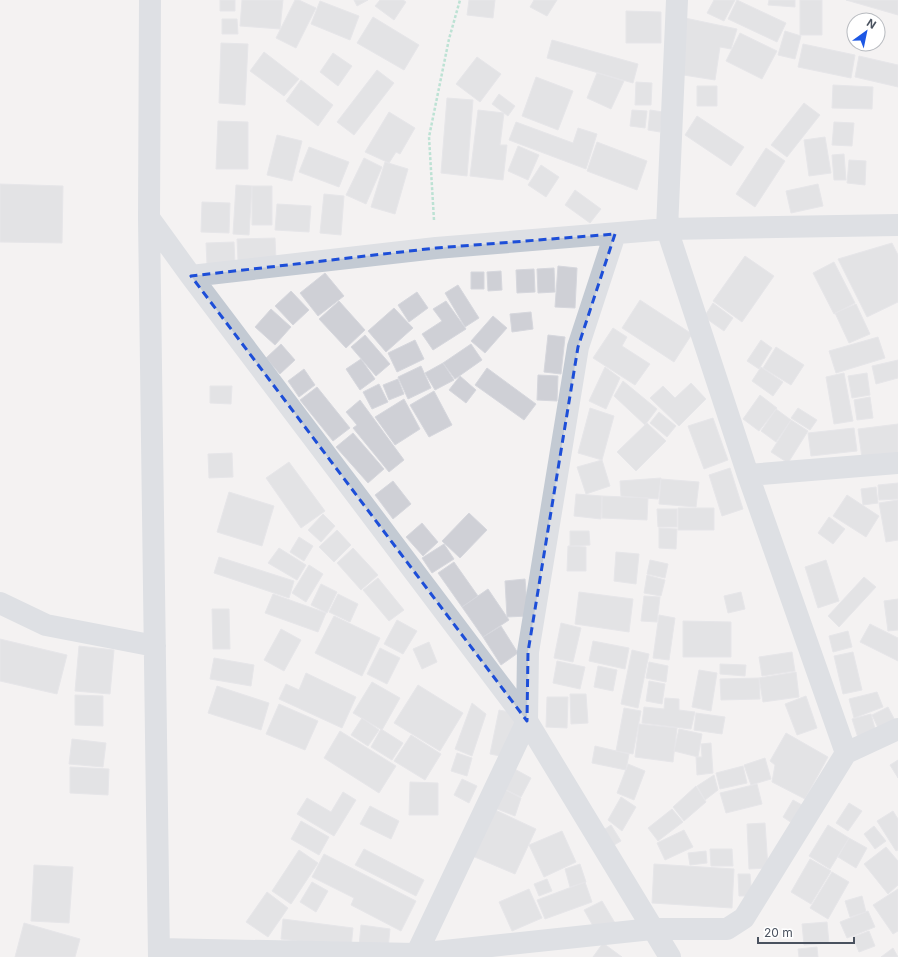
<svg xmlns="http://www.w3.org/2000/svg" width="898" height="957" viewBox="0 0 898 957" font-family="Inter,sans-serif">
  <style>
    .building { fill: #cfd0d6; stroke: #d6d7dd }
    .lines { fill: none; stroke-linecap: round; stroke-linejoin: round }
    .path { stroke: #7aceb0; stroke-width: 2.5; stroke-dasharray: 3 2; stroke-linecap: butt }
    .minor { stroke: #c3cad3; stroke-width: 22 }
    .marked { fill: none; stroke: #1d4ed8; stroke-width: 3; stroke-dasharray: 8 5; stroke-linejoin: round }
  </style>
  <rect width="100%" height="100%" fill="#f4f2f2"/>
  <path class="building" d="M220,0H235V11H220Z
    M242,0H283L280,29L240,26Z
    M295,0H299L316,8L296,48L276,38Z
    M354,0H368L357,6Z
    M380,0H403L406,2L394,20L375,6Z
    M469,0H495L493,18L467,15Z
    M534,0H557L547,16L530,7Z
    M714,0H735L724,21L707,13Z
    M737,0L786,23L777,42L728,19Z
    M769,0H795V7L768,5Z
    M800,0H822V35H800Z
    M846,0H898V15Z
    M320,1L359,16L350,40L311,24Z
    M626,11L661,12V43H626Z
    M373,17L419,45L404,70L357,43Z
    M685,18L737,29L731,49L720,47L715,80L677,74Z
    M222,19H237L238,34H222Z
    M785,31L801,36L795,59L778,55Z
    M740,33L777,51L762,79L726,61Z
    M552,40L638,64L633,83L547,58Z
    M221,43L248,44L245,105L219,103Z
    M803,44L855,55L851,78L798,67Z
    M264,52L299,79L284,96L250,71Z
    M333,53L352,66L338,86L320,72Z
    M859,56L898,65V87L855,77Z
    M477,57L501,74L480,102L456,84Z
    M377,70L394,83L354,135L337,122Z
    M597,73L624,81L611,109L587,98Z
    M536,77L573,91L558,130L522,116Z
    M301,80L333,105L318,126L286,101Z
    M636,82L652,83L651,105H635Z
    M833,85L873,87L872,109L832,108Z
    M697,86H717V106H697Z
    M499,94L515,106L508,116L492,104Z
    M447,98L473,100L467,176L441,173Z
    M804,103L820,115L787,157L771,145Z
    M478,110L504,113L500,145H507L503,180L470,176Z
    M632,110L647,111L645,128L630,126Z
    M650,110L663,112L660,132L648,130Z
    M389,112L415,128L400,154L396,152L389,163L365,152Z
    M697,116L744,147L731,166L685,135Z
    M218,121L248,122V169H216Z
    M516,122L573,143L578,128L597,134L586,169L509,140Z
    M834,122L854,123L852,146L832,145Z
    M277,135L302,141L292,181L267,175Z
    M825,137L831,173L809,176L804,140Z
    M597,142L647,161L637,190L587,171Z
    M518,146L539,155L528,180L508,171Z
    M309,147L349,162L339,187L299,172Z
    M766,148L785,161L755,207L736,194Z
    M844,154L846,180H834L832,155Z
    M364,158L382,167L366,204L346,195Z
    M849,160L866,161L865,185L847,183Z
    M385,162L408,169L395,214L371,207Z
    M541,165L559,177L546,197L528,185Z
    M0,184L63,186L62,243L0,242Z
    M818,184L823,206L791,213L786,191Z
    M236,185L252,186L249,235L233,234Z
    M252,186H272V225H252Z
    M575,190L601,209L590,223L565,205Z
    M324,194L344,196L341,235L320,233Z
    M202,202L230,203L229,233L201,232Z
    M277,204L311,206L309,232L275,230Z
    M275,238L276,259L238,261L237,239Z
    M234,242L235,264L207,265L206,243Z
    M892,243L898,255V302L867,317L838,259Z
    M745,256L774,276L742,322L713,301Z
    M834,262L855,303L834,314L813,273Z
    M558,266L577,268L575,308L555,307Z
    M554,268L555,292L538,293L537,269Z
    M534,269L535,292L517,293L516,270Z
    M501,271L502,290L488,291L487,272Z
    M471,272H484V289H471Z
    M325,273L344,296L318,316L300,293Z
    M458,285L479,318L465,327L445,293Z
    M291,291L309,310L293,325L275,306Z
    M417,292L428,308L409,322L398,305Z
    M640,300L692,334L674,362L622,328Z
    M339,301L365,330L346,348L319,319Z
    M446,301L466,329L433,350L422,334L442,321L433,309Z
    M713,303L733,318L724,331L704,317Z
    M856,304L870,334L849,343L835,313Z
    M394,308L413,328L386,352L368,331Z
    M271,309L291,327L275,345L255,327Z
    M531,312L533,329L512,332L510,314Z
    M493,316L507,328L485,353L471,341Z
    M613,328L627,337L622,346L650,364L635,385L593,358Z
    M365,335L390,364L376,376L351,347Z
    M548,335L565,337L561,374L544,372Z
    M878,337L885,358L836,373L829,351Z
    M415,340L424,359L397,372L388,353Z
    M761,340L772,348L759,369L747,361Z
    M281,344L295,360L280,374L266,358Z
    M471,344L482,360L455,379L443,363Z
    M776,347L804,365L791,385L763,368Z
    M361,359L375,379L360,390L346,369Z
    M898,360V378L876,384L872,366Z
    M443,363L454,380L435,390L425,373Z
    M421,366L431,388L408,399L398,377Z
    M605,367L620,378L606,409L589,401Z
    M761,367L783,382L773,396L752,381Z
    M487,368L536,404L524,420L475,385Z
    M304,369L315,385L299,397L288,381Z
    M844,373L853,421L834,424L826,377Z
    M867,373L870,395L852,398L848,376Z
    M538,375L558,376L557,401L537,400Z
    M460,376L476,390L466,403L449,390Z
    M398,379L404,394L389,400L383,385Z
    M623,381L657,409L645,425L614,396Z
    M691,383L706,399L679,426L650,398L663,386L675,398Z
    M379,384L388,402L372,409L363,392Z
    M210,386H232L231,404L210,403Z
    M317,387L350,428L333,441L300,400Z
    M434,391L452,425L429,437L410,405Z
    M760,395L777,408L759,431L743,419Z
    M870,397L873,418L857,420L854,400Z
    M404,399L420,429L395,445L375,417Z
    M360,400L404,460L389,472L353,428L357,425L346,412Z
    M590,408L614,416L602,460L578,453Z
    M798,408L817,420L810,430L791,418Z
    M776,409L791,420L776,442L761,431Z
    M659,412L676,426L667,437L650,423Z
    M713,418L728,460L704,469L688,426Z
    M791,420L808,431L788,463L771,452Z
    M647,423L666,441L636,471L617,452Z
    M898,424V454L862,458L858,429Z
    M854,428L857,451L811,456L808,433Z
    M353,433L384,469L368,483L336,447Z
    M232,453L233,477L209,478L208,454Z
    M602,460L610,486L586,494L577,467Z
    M289,462L325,511L301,528L266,478Z
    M730,468L743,509L722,516L709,475Z
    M661,478L658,499L621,496L620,481Z
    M661,479L699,482L696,507L659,504Z
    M393,481L411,504L393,519L375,495Z
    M898,483V499L879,500L878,485Z
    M876,487L878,503L863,505L861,489Z
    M229,492L274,506L262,546L217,532Z
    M576,494L602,496L601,519L574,516Z
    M847,495L879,516L866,537L833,516Z
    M602,496L648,498L647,520L602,518Z
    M898,500V540L886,542L879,503Z
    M678,508H714V530H678Z
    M657,509H677V527H658Z
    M469,513L487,530L460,558L442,541Z
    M323,514L335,526L321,542L308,530Z
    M829,517L845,529L833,544L818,533Z
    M422,523L438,542L423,556L406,537Z
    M659,528L677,529L676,549L659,548Z
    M337,530L351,545L334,562L319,547Z
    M570,531H589L590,545L570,546Z
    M299,537L313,546L304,561L290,552Z
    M444,544L454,559L432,573L422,558Z
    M568,546L586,547V571H567Z
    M279,548L306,565L297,580L268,563Z
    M353,548L378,575L361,590L337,563Z
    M616,552L639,554L636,584L614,581Z
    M219,557L294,581L289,598L214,573Z
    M650,560L668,564L665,578L647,574Z
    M826,560L839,601L818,608L805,567Z
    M454,562L478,596L462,607L438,573Z
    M309,565L323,574L306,602L292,593Z
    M647,575L665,580L661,596L644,593Z
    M864,577L876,587L839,627L828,616Z
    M378,578L404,610L389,621L363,590Z
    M525,579L528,616L507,617L505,581Z
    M321,584L337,592L327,613L311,605Z
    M488,589L509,620L483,637L462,607Z
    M579,592L633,599L629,632L575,624Z
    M741,592L745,609L728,613L724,596Z
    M273,594L326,613L318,632L265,613Z
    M338,594L358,604L350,622L329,612Z
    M644,596L660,597L657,622L641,621Z
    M898,599V630L888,631L884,601Z
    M212,609H229L230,649H213Z
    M659,615L675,618L669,660L653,658Z
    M334,616L380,638L362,676L315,653Z
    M397,620L417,631L403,654L384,644Z
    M683,621L731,622V657H683Z
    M561,623L581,628L573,662L554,658Z
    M870,624L898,638V661L860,642Z
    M501,626L518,653L501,665L483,637Z
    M281,629L301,640L284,671L264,660Z
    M848,631L852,647L833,652L829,636Z
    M0,639L67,655L57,694L0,681Z
    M593,641L629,648L625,669L589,661Z
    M429,642L437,662L422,669L413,649Z
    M79,646L114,650L110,694L75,691Z
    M380,648L400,658L387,684L367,674Z
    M632,650L649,654L638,708L621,704Z
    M792,652L795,671L762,676L759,657Z
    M853,652L862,690L843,694L834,656Z
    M214,658L254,665L251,686L210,679Z
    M557,661L585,667L580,689L553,683Z
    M649,662L668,666L666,682L646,678Z
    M720,664L746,665L745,676L720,674Z
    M598,666L617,670L613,691L594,687Z
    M699,670L717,673L711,711L692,707Z
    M796,672L799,697L763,702L759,678Z
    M306,673L356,697L342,728L279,699L286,684L299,690Z
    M759,678L760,699L721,700L720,679Z
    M649,681L665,684L662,704L646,701Z
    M372,682L400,698L382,730L353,713Z
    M418,685L463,713L440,751L394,723Z
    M217,686L269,703L261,730L208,713Z
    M877,692L883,707L854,718L849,699Z
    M570,694H586L588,723L571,724Z
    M75,695L103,696V726L75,725Z
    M806,696L817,728L797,735L785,704Z
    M547,697H568L567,728L546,727Z
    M665,698L679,699V710L695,712L691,729L642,723L644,707L664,709Z
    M472,703L486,714L472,756L455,749Z
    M279,704L318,721L305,750L266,734Z
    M888,707L898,726L881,734L872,715Z
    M624,708L641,711L633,754L616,751Z
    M499,710L520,714L510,758L490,754Z
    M696,713L725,717L722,734L694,730Z
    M871,714L877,736L859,741L852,719Z
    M362,718L379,730L368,746L351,735Z
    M639,724L677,728L673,762L635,757Z
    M381,729L403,743L392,760L371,747Z
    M679,729L702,734L698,757L674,751Z
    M340,731L396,766L379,793L324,758Z
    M786,733L828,757L805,799L772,782L775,765L770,761Z
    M411,735L441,754L425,780L394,761Z
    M72,739L106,743L103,767L69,764Z
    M711,743L713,773L697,775L696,757H702L701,744Z
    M595,746L629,754L626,770L592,763Z
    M457,753L472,758L467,776L451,771Z
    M765,758L771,779L751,785L744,765Z
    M898,760V778L890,765Z
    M628,764L645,771L634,800L617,793Z
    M743,766L747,783L720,789L716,773Z
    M70,767L109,769L108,795L70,793Z
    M511,767L531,778L521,797L500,787Z
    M714,775L718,790L705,800L697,786Z
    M462,779L477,786L469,803L454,795Z
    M410,782L438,783V815H409Z
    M757,784L762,804L726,813L720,793Z
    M696,786L706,802L684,821L673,807Z
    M500,787L521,798L515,816L492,807Z
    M343,792L356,800L334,836L297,814L307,798L331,812Z
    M621,797L636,807L622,831L608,820Z
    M793,800L802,805L792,823L783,817Z
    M849,803L862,811L848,831L836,823Z
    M370,806L399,821L391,839L360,824Z
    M491,808L536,829L515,874L470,855Z
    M672,809L683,822L658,841L648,828Z
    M893,811L898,819V850L896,851L877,821Z
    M301,821L329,837L319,855L291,839Z
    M765,823L768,868L749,869L747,824Z
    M611,825L621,841L609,848L599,833Z
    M828,825L849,838L830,869L809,856Z
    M874,826L886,841L875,849L864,834Z
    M684,830L693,847L665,860L657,843Z
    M562,831L576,862L544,877L529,845Z
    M849,838L867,848L856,868L838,857Z
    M886,847L898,861V885L888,894L864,864Z
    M364,849L424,880L416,896L355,865Z
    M710,849H732L733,866H711Z
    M299,850L318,863L291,904L272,891Z
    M706,851L707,863L690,865L688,853Z
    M324,854L416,901L401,931L351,905L354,898L312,877Z
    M810,859L831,871L811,904L791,892Z
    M580,864L586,882L570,887L565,869Z
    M654,864L734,869L732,908L652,903Z
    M34,865L73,867L69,923L31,921Z
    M832,872L849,882L828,919L810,908Z
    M738,874H750L752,896H739Z
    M547,879L552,891L539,896L534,884Z
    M312,882L328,891L316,912L300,902Z
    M585,882L592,902L545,919L537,900Z
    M529,889L542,918L512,931L499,902Z
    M898,889V931L893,934L873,905Z
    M267,892L288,908L268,937L246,922Z
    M862,896L866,912L850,917L845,901Z
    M602,901L615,923L597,933L584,910Z
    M868,911L875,927L847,938L840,922Z
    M283,919L353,928L351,948L281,939Z
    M827,922L829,943L804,945L802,924Z
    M24,923L80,939L75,957H15Z
    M361,925L390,929L388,949L359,946Z
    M869,931L875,946L859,952L853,937Z
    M603,943L622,957H593Z
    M817,947L818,957H799L798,949Z
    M893,948L898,957H881Z"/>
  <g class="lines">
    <path class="path" d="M434,220L429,137L449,39L460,0"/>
    <path class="minor" d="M150,0L149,218L159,957
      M149,218L191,276L527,721L670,957
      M191,276L436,248L667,229L898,225
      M748,475L898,463
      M0,603L46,625L155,646
      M846,753L898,729
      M159,949L416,954L652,929H727L744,918L846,753L748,475L667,229L677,0
      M415,957L527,721L528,652L578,347L615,234"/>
  </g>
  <path d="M0 0H898V957H0ZM615,234L578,347L528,652L527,721L191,276L436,248Z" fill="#f4f2f2" fill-opacity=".55" fill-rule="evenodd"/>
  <path class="marked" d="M615,234L578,347L528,652L527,721L191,276L436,248Z"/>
  <g transform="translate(866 32) rotate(33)"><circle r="19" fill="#ffffff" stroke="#b7babf"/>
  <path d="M0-3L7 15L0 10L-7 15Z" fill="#1c57e4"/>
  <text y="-6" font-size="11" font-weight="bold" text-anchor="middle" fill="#4a525f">N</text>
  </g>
  <path d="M758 937v6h96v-6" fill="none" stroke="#4a525f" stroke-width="2"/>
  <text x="764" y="937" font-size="12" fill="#4a525f" stroke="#ffffff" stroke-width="3" paint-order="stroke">20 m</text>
</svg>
